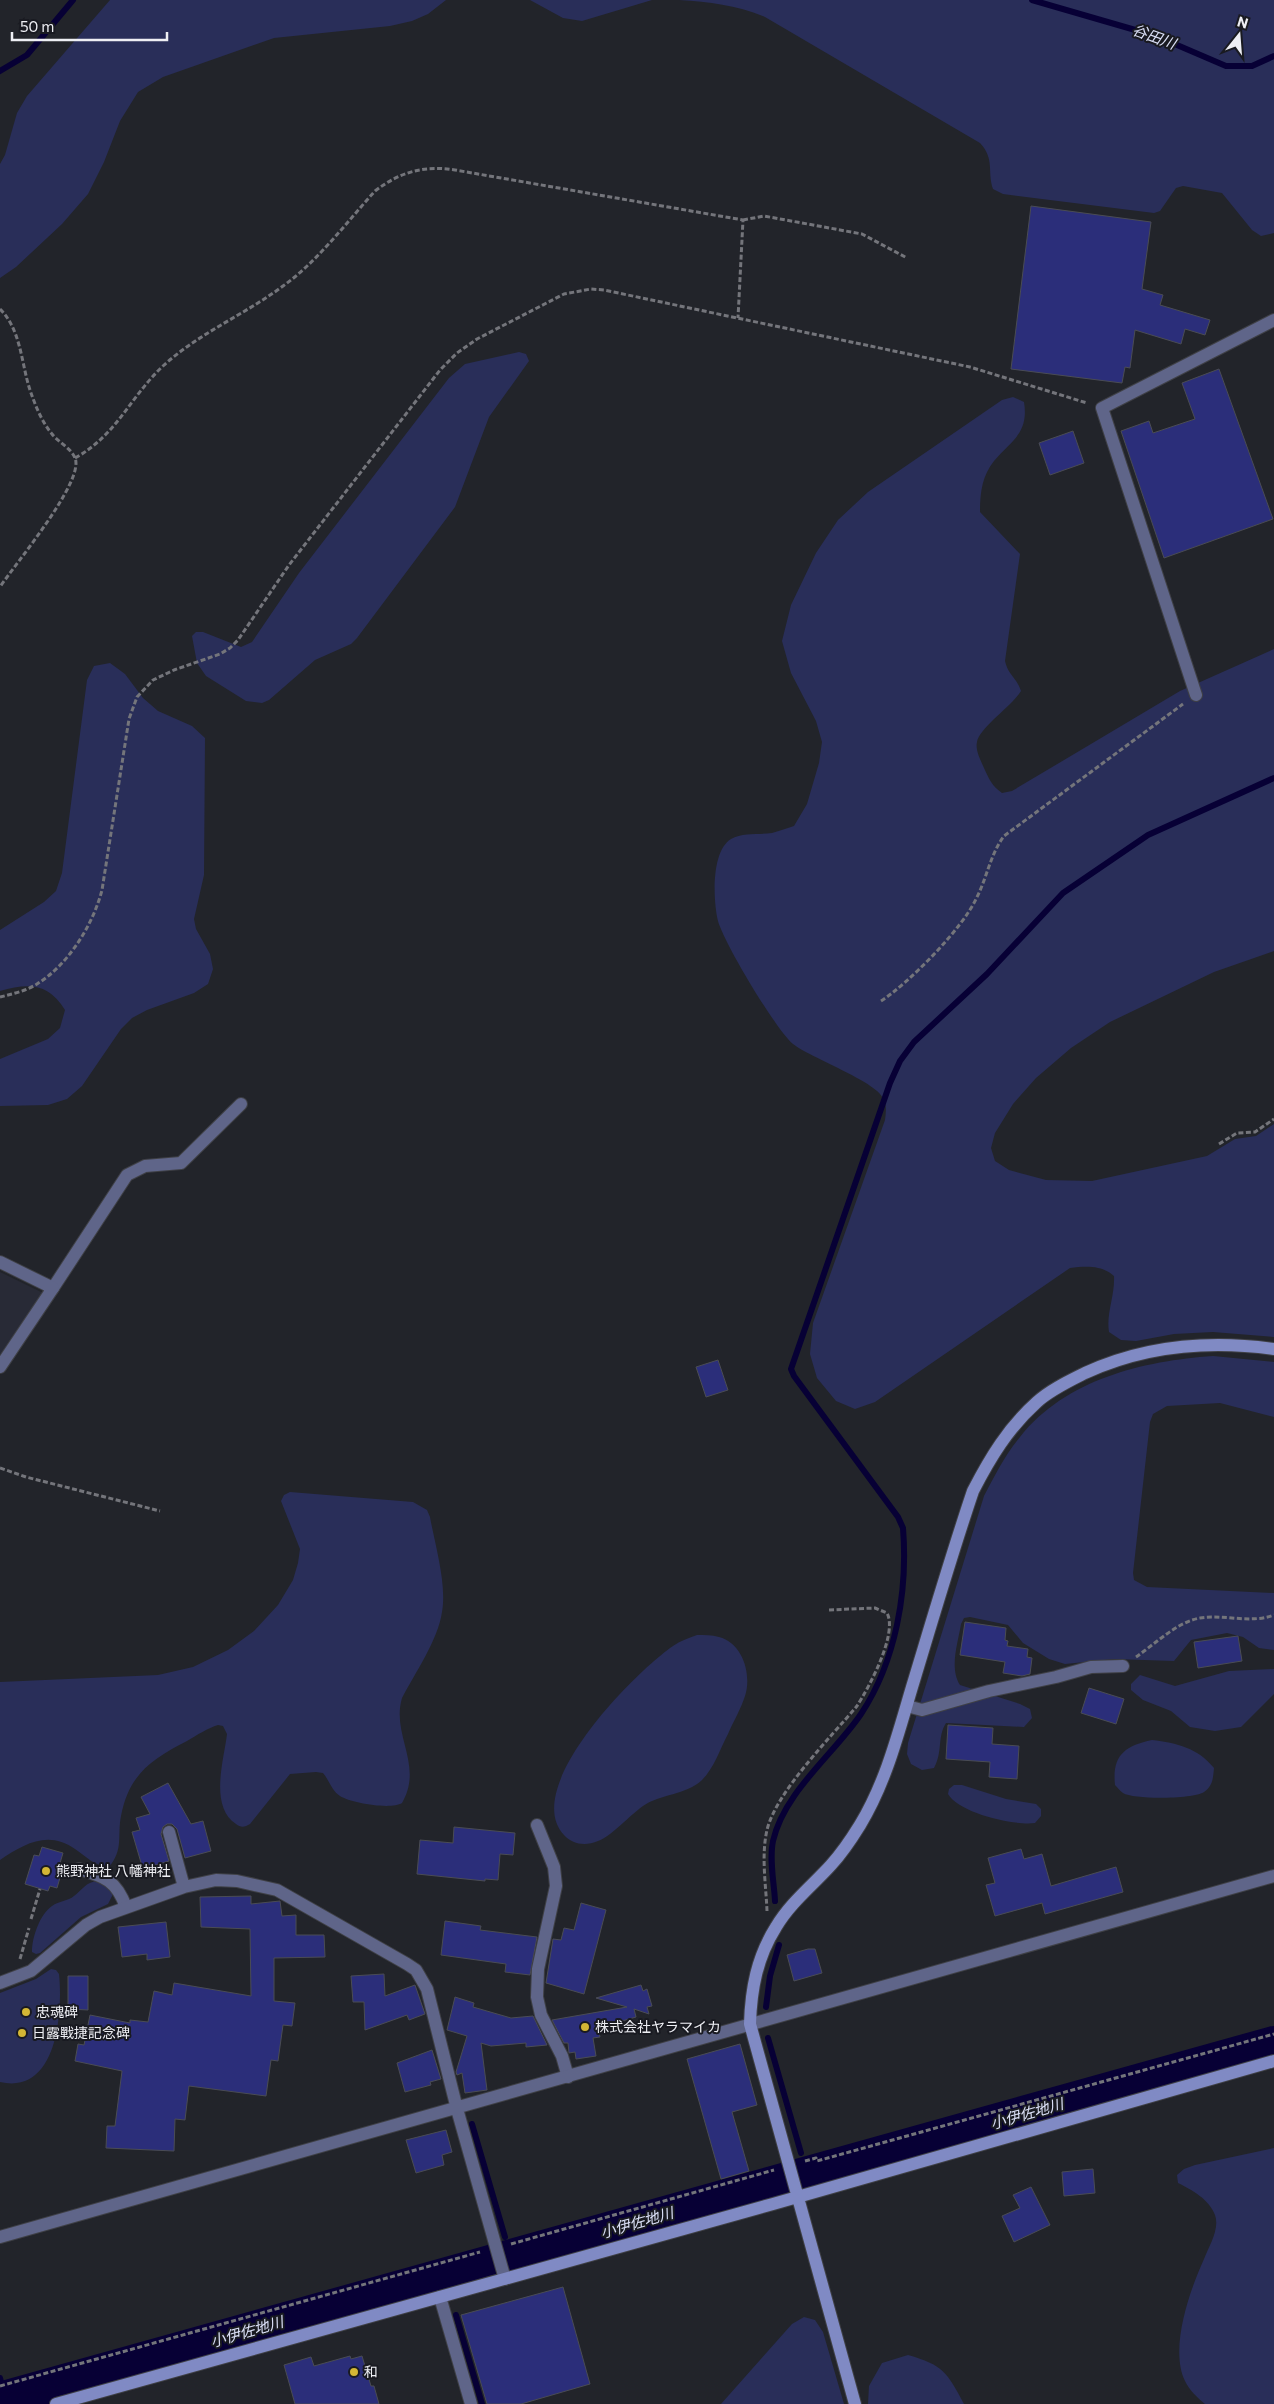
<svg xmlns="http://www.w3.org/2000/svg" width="1274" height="2404" viewBox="0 0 1274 2404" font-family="Commissioner,'Noto Sans JP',sans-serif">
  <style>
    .built { fill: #282a36 }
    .green { fill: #292e59 }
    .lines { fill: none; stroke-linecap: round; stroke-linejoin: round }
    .stream { stroke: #070035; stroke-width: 6 }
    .river { stroke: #070035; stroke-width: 38 }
    .building { fill: #2b2e7a; stroke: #4a4c54 }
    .lane-casing { stroke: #3f4046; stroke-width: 14 }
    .street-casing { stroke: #3f4046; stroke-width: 14 }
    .secondary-casing { stroke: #3f4046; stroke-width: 14 }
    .path { stroke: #74757b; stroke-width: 3; stroke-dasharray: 5 2.5; stroke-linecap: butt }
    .lane { stroke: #5f6589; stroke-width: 12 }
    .street { stroke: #5f6589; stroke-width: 12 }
    .secondary { stroke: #808ac4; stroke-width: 12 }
    .poi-dot { fill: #d3b635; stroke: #191a21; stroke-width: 2 }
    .labels { text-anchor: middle; stroke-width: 4; stroke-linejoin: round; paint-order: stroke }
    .poi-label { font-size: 14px; fill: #eeeff4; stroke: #191a21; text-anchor: start }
    .water-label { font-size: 15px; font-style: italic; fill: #dce1f8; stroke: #191a21 }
  </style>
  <rect width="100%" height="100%" fill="#22242a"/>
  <path class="built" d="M0,1272L43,1293L0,1357Z"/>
  <path class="green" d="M110,0H446L428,14L412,21L390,26L274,38L163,77L138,92L120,121L104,162L88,194L62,224L16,267L0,278V164L5,155L17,113L27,96Z
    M530,0H652L582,21L563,18Z
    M679,0H1274V233L1261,236L1252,230L1222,193L1183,186L1176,188L1160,211L1154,213L1003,194L993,189C987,171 995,159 980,143L765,17C736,5 710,2 679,0Z
    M519,352L526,354L529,361L489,417L455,507L357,638L351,644L315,660L269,700L262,703L246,701L206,676L197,663L192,636L196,632H203L241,647L252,642L299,573L449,378L465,364Z
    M1013,397L1024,402C1029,433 1012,440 994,461C982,476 980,493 980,512L1020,554L1005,661C1008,675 1017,678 1021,691C1012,706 979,728 977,742C975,750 981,761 984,768C989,779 992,786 1002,793L1012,791L1180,691L1274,649V951L1214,972L1110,1022L1071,1048L1036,1078L1013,1104L995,1133L991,1148L995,1161L1009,1170L1046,1180L1092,1181L1207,1156L1235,1139L1256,1136L1274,1124V1337L1213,1332L1174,1334L1136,1341L1121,1340L1109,1332C1106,1313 1115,1296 1114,1276C1102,1265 1086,1266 1070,1268L875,1402L855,1409L836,1401L817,1378L810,1354L813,1323L885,1120C886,1112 887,1105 883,1098C875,1081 811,1058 793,1044C776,1030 724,943 718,921C713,901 711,851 731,839C743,832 759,835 772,833C780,831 787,828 794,826L807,804L819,763L822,742L816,721L791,673L782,641L791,605L816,553L838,520L868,492L1002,400Z
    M110,663L125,674L143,698L158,711L192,726L205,738L204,875L194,919L196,929L210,954L213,969L208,984L194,993L147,1010L132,1018L121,1029L82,1086L67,1099L48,1105L0,1106V1059L48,1039L60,1028L65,1010C48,983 29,983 0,991V930L44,902L56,891L62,873L87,680L94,666Z
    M1213,1356L1274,1362V1417L1220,1403L1167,1406L1153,1414L1150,1422L1133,1573L1134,1580L1147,1587L1274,1593V1650L1259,1648L1243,1637L1227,1633L1191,1640L1174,1661L1114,1659L1065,1664L1049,1659L1023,1643L1008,1625L970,1617L964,1618L961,1624C958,1643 949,1668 960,1685L1020,1704L1030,1709L1032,1718L1024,1727L946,1723C937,1737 943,1752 934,1768L922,1770L911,1764L907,1754L908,1743L984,1496C995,1475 1005,1455 1020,1437C1066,1379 1143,1361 1213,1356Z
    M290,1492L413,1502L427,1510L430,1517C435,1545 447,1584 442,1612C438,1640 415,1673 402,1698C391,1735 424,1765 402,1803C391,1810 351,1803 340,1796C332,1791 329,1780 323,1773L316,1772L290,1774L250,1824C245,1827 241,1828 236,1824C209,1806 224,1760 227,1734L223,1726L218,1725C208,1728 197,1735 187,1741C152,1759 129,1774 121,1816C117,1836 124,1849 109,1867C93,1865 88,1858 75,1849C48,1830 24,1844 0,1860V1682L158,1675L193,1667L228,1650L254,1631L278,1605L293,1580L298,1563L300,1549L281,1501L284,1495Z
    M697,1635C704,1635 712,1635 719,1637C743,1643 752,1675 745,1696C741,1709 733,1722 728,1734C720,1749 714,1768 702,1780C686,1795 660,1794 643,1806C630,1815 612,1836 598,1841C586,1846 573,1845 564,1835C520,1788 635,1672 673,1646C680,1641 689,1638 697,1635Z
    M1274,1669V1694L1241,1727L1215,1731L1190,1727L1171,1711L1143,1700L1131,1690V1684L1140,1675L1175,1686L1229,1671Z
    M1152,1740C1177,1743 1198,1748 1214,1768C1213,1778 1213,1786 1204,1792C1194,1799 1134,1800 1123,1793C1120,1791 1117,1787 1115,1785C1112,1756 1124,1746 1152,1740Z
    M954,1785H962L1006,1799L1036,1804L1041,1809V1816L1035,1823C1014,1826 959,1813 948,1794L949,1789Z
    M97,1881L111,1890L113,1894L108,1904L81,1917L40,1953L36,1954L32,1952C32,1937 40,1914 52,1906C59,1901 68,1901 74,1896C82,1890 86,1882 97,1881Z
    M51,1969L56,1970L59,1974C63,2013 57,2095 0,2082V1993L36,1979Z
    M1274,2148V2404H1205C1198,2398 1189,2390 1185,2381C1169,2348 1190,2290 1204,2259C1209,2246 1220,2229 1215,2215C1209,2199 1192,2190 1178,2183L1177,2175L1184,2169L1195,2165Z
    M804,2317L815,2320L823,2332L844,2404H721L792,2324Z
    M908,2355C943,2365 947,2372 964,2404H868L869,2386L882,2363Z"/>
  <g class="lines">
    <path class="stream" d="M1032,0L1156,36L1226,66H1252L1274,56
      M0,71L27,55L73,0
      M775,1901C774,1881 769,1860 773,1841C784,1792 834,1754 861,1714C896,1661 908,1591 903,1528L898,1517L794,1376L791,1369L890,1083L900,1061L914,1042L987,974L1063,893L1148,835L1274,778
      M766,2007L770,1976L779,1945
      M768,2038L801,2153
      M472,2124L505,2237
      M805,2167L807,2175
      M508,2251L510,2258
      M456,2315L482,2404
      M0,2378L1,2382
      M4,2392L6,2399"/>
    <path class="river" d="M0,2401L1274,2045"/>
  </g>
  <path class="building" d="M1031,206L1151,222L1142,289L1163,295L1160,305L1210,320L1205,335L1185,329L1181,344L1135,330L1130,368L1125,367L1122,383L1011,369Z
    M1219,369L1273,519L1164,558L1121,431L1149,421L1153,433L1195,419L1182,383Z
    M1073,431L1084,463L1050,475L1039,443Z
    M718,1360L728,1390L706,1397L696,1367Z
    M965,1622L1006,1628L1005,1640L1008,1641L1007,1646L1028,1649L1027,1657L1032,1658L1030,1674L1022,1676L1003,1673L1005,1662L960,1655Z
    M1238,1636L1242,1661L1198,1668L1194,1642Z
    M1089,1688L1124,1699L1116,1724L1081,1713Z
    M948,1725L993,1728L992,1744L1019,1746L1017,1779L989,1777L990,1762L946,1759Z
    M168,1783L191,1824L203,1821L211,1851L185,1858L177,1829L172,1824H167L163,1827L161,1834L169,1861L149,1867V1864L142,1866L132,1832L140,1830L136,1818L150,1814L141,1797Z
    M454,1827L515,1833L513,1855L500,1854L498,1880L485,1879V1881L417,1874L420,1840L453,1843Z
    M42,1847L63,1853L60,1863L64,1864L57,1888L50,1886L48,1891L25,1884L34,1855L39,1856Z
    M1021,1849L1024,1859L1042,1854L1051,1886L1116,1867L1123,1892L1045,1914L1042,1903L995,1916L986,1885L995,1883L988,1858Z
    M251,1896V1904L280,1901L282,1916L296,1915V1935H324L325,1957L274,1958V2001L295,2003L292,2026L283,2025L278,2061L271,2060L266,2096L189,2086L185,2120L175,2119L174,2151L106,2148L107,2126H115L122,2071L75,2061L78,2044L84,2045L90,2015L130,2023V2020L148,2022L154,1991L172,1995L174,1983L251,1996L250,1929L201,1927L200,1897Z
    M581,1903L606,1910L584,1994L546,1983L553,1939L561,1940L564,1928L574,1930Z
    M445,1921L481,1926L480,1930L537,1937L530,1975L505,1972L506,1964L441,1955Z
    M166,1922L170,1957L147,1960V1954L122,1957L118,1927Z
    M808,1949H815L822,1973L794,1981L787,1955Z
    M384,1974L385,1996L415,1985L425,2014L409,2020L407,2015L365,2030L364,2002H353L351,1976Z
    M68,1976H88V2010L68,2009Z
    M641,1985L643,1991L647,1989L652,2006L647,2007L649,2014L634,2009L636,2017L598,2028L600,2037L593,2038L596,2056L576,2059L575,2052L569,2053L568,2043H564L552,2020L627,2007L596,1998Z
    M455,1997L474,2003L473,2007L511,2018L533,2016L547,2045L526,2047V2043L491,2046L481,2043L487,2090L465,2093L462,2073L457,2075L456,2072L467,2036L447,2030Z
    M740,2044L757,2105L732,2112L749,2171L721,2179L687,2059Z
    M432,2050L441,2079L430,2082L431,2085L405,2092L397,2063Z
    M446,2130L452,2152L442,2155L444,2165L416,2173L406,2140Z
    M1093,2169L1095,2193L1064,2196L1062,2172Z
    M1031,2187L1050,2225L1014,2242L1002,2216L1020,2208L1013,2195Z
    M563,2287L590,2384L521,2404H487L461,2315Z
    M350,2356L351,2359L362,2356L371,2386H374L379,2404H295L284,2365L311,2357L314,2366Z"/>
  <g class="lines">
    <defs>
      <path id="lane" d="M53,1288L127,1175L145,1166L181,1163L241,1104
        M537,1825L554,1867L556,1886L538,1969L537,1997L541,2015L562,2056L568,2077
        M79,1869C105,1877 116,1880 126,1907"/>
      <path id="street" d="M1196,695L1102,408L1274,320
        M0,1262L53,1288L0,1367
        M907,1706L922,1710L989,1691L1056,1677L1091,1667L1123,1666
        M169,1832L184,1887
        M0,1983L31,1971L86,1925L100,1917L184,1887L216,1880L237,1881L277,1890L407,1964L416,1970L427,1989L457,2109L505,2279
        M0,2237L1274,1876
        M440,2297L471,2404"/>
      <path id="secondary" d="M56,2404L773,2204L1274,2061
        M855,2404L750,2024C751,1989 757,1957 776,1927C790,1903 813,1885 831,1865C842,1853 852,1838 860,1825C886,1782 898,1734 912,1687C932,1621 951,1556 973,1491C990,1458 1008,1428 1037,1402C1050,1390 1069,1381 1085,1373C1146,1345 1209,1340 1274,1349"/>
    </defs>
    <use href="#lane" class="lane-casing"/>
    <use href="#street" class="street-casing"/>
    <use href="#secondary" class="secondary-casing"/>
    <path class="path" d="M743,220L764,216L862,234L907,258
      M0,309C22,331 21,365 31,393C36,407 42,422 52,434C58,442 71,448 75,458C85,481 15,564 0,587
      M75,458C117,435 130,397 163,366C199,333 244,315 283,286C318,261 346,223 375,191C400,172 424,165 455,170L743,220L738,318
      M0,997C12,994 26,991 37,984C68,965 93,925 102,890L129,719L137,697L153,680L174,670L220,654L230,648L238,640L289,565L440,370L457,353L477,339L564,294L591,289L604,290L970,367L1087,403
      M881,1001C909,983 962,929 976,899C987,878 990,855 1004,836L1183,704
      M1219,1144L1237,1133L1255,1132L1274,1119
      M0,1468L26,1477L160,1511
      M1136,1657C1155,1644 1177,1622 1200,1618C1224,1614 1250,1624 1274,1615
      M767,1911C766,1885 761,1856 767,1830C776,1792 831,1737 857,1706C869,1687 898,1634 887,1613L875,1608L828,1610
      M31,1919L40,1889
      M20,1959L29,1928
      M805,2161L816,2158L817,2161L1274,2034
      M511,2244L774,2170
      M0,2386L480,2252"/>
    <use href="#lane" class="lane"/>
    <use href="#street" class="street"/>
    <use href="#secondary" class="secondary"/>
  </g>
  <g class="poi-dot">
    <circle cx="46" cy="1871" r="5"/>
    <circle cx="26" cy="2012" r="5"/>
    <circle cx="585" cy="2027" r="5"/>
    <circle cx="22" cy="2033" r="5"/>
    <circle cx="354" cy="2372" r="5"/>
  </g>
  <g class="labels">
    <g class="poi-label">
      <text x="56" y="1876">熊野神社 八幡神社</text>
      <text x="36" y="2017">忠魂碑</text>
      <text x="595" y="2032">株式会社ヤラマイカ</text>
      <text x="32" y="2038">日露戰捷記念碑</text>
      <text x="364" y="2377">和</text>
    </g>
    <g class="water-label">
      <text transform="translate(1154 37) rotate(20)" y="5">谷田川</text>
      <text transform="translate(1027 2114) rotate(-16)" y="5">小伊佐地川</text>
      <text transform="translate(637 2223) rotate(-16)" y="5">小伊佐地川</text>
      <text transform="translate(247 2332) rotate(-16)" y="5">小伊佐地川</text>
    </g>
  </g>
  <g transform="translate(1239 35) rotate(17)" stroke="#191a21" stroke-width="4" paint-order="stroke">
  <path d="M0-4L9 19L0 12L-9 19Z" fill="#eeeff4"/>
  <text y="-8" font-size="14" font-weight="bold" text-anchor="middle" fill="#eeeff4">N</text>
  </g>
  <path d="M12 32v8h155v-8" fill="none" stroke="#eeeff4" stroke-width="2.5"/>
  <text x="20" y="32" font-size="15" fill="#eeeff4" stroke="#191a21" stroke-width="4" paint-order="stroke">50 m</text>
</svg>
